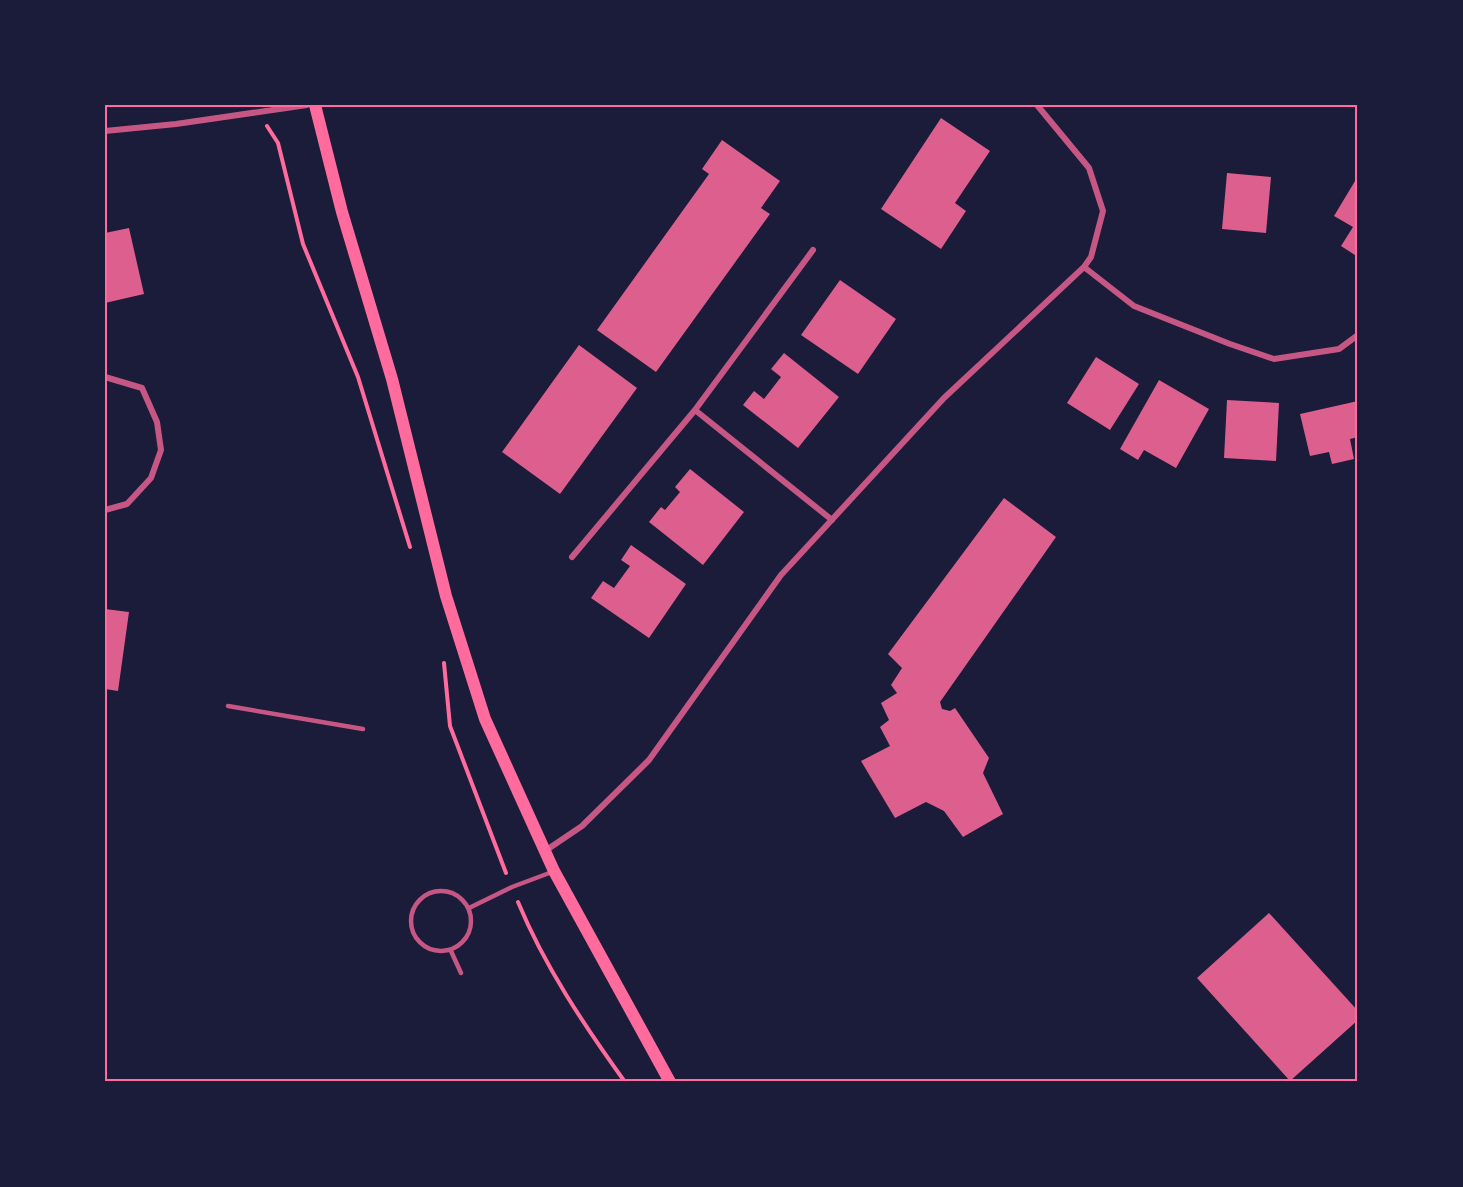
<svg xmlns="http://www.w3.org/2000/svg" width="1463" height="1187" viewBox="0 0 1463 1187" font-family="Quicksand,sans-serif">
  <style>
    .building { fill: #dd5f8e }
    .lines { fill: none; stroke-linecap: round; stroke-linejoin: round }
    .path { stroke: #ff6b9d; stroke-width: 4 }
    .service { stroke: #c65784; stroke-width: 4.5 }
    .minor { stroke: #c65784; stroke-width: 6 }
    .secondary { stroke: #ff6b9d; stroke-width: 12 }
    .neatline { fill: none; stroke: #ff6b9d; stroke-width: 2 }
  </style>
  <rect width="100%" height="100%" fill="#1b1b3a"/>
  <path class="building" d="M941,118L990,151L955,203L966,211L941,249L881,209Z
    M722,140L780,181L761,208L770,214L656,372L597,330L709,174L702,169Z
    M1227,173L1271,177L1266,233L1222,229Z
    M1358,176V257L1341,246L1353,227L1334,216Z
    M129,228L144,294L105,303V233Z
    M840,280L896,319L858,374L801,335Z
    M579,345L637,388L560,494L502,452Z
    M784,353L839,397L798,448L743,405L754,391L764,399L781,377L771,369Z
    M1096,357L1139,384L1110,430L1067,403Z
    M1159,380L1209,409L1176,468L1144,450L1138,460L1120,449Z
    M1227,400L1279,403L1276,461L1224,458Z
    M1358,401V437L1350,439L1354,459L1332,464L1329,452L1310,456L1300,414Z
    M690,469L744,512L703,565L649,522L661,507L665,510L680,492L675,487Z
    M1004,498L1056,537L940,702L942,709L950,711L955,708L989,758L983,773L1003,814L963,837L944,811L926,802L895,818L861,761L890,746L880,727L889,720L881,703L897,693L891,685L902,668L888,654Z
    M631,545L686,584L649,638L591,598L603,581L614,588L630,566L621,560Z
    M105,609L129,612L118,691L105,689Z
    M1269,913L1358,1011V1020L1290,1081L1197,978Z"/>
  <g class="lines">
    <path class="path" d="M267,126L278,143L303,244L358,377L410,547
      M444,663L450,726L506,873
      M518,902C545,967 584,1025 625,1082"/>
    <path class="service" d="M228,706L363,729
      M411 921a30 30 0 1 1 60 0a30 30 0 1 1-60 0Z
      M469,908L512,887L552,872
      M451,951L461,973"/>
    <path class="minor" d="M105,131L176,124L307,105
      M1084,267L1134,306L1230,344L1274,359L1339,349L1358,335
      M105,377L142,388L157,422L161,450L151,478L127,504L105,510
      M695,410L832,520
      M572,557L695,410L813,250
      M545,851L582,826L649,760L781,575L944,398L1084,267L1091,257L1103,211L1089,168L1037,105"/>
    <path class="secondary" d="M315,105L342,212L392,379L446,596L485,719L554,871L670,1082"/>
  </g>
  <rect width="1463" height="1187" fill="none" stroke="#1b1b3a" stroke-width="213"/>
  <rect x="106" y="106" width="1250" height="974" class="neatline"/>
</svg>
